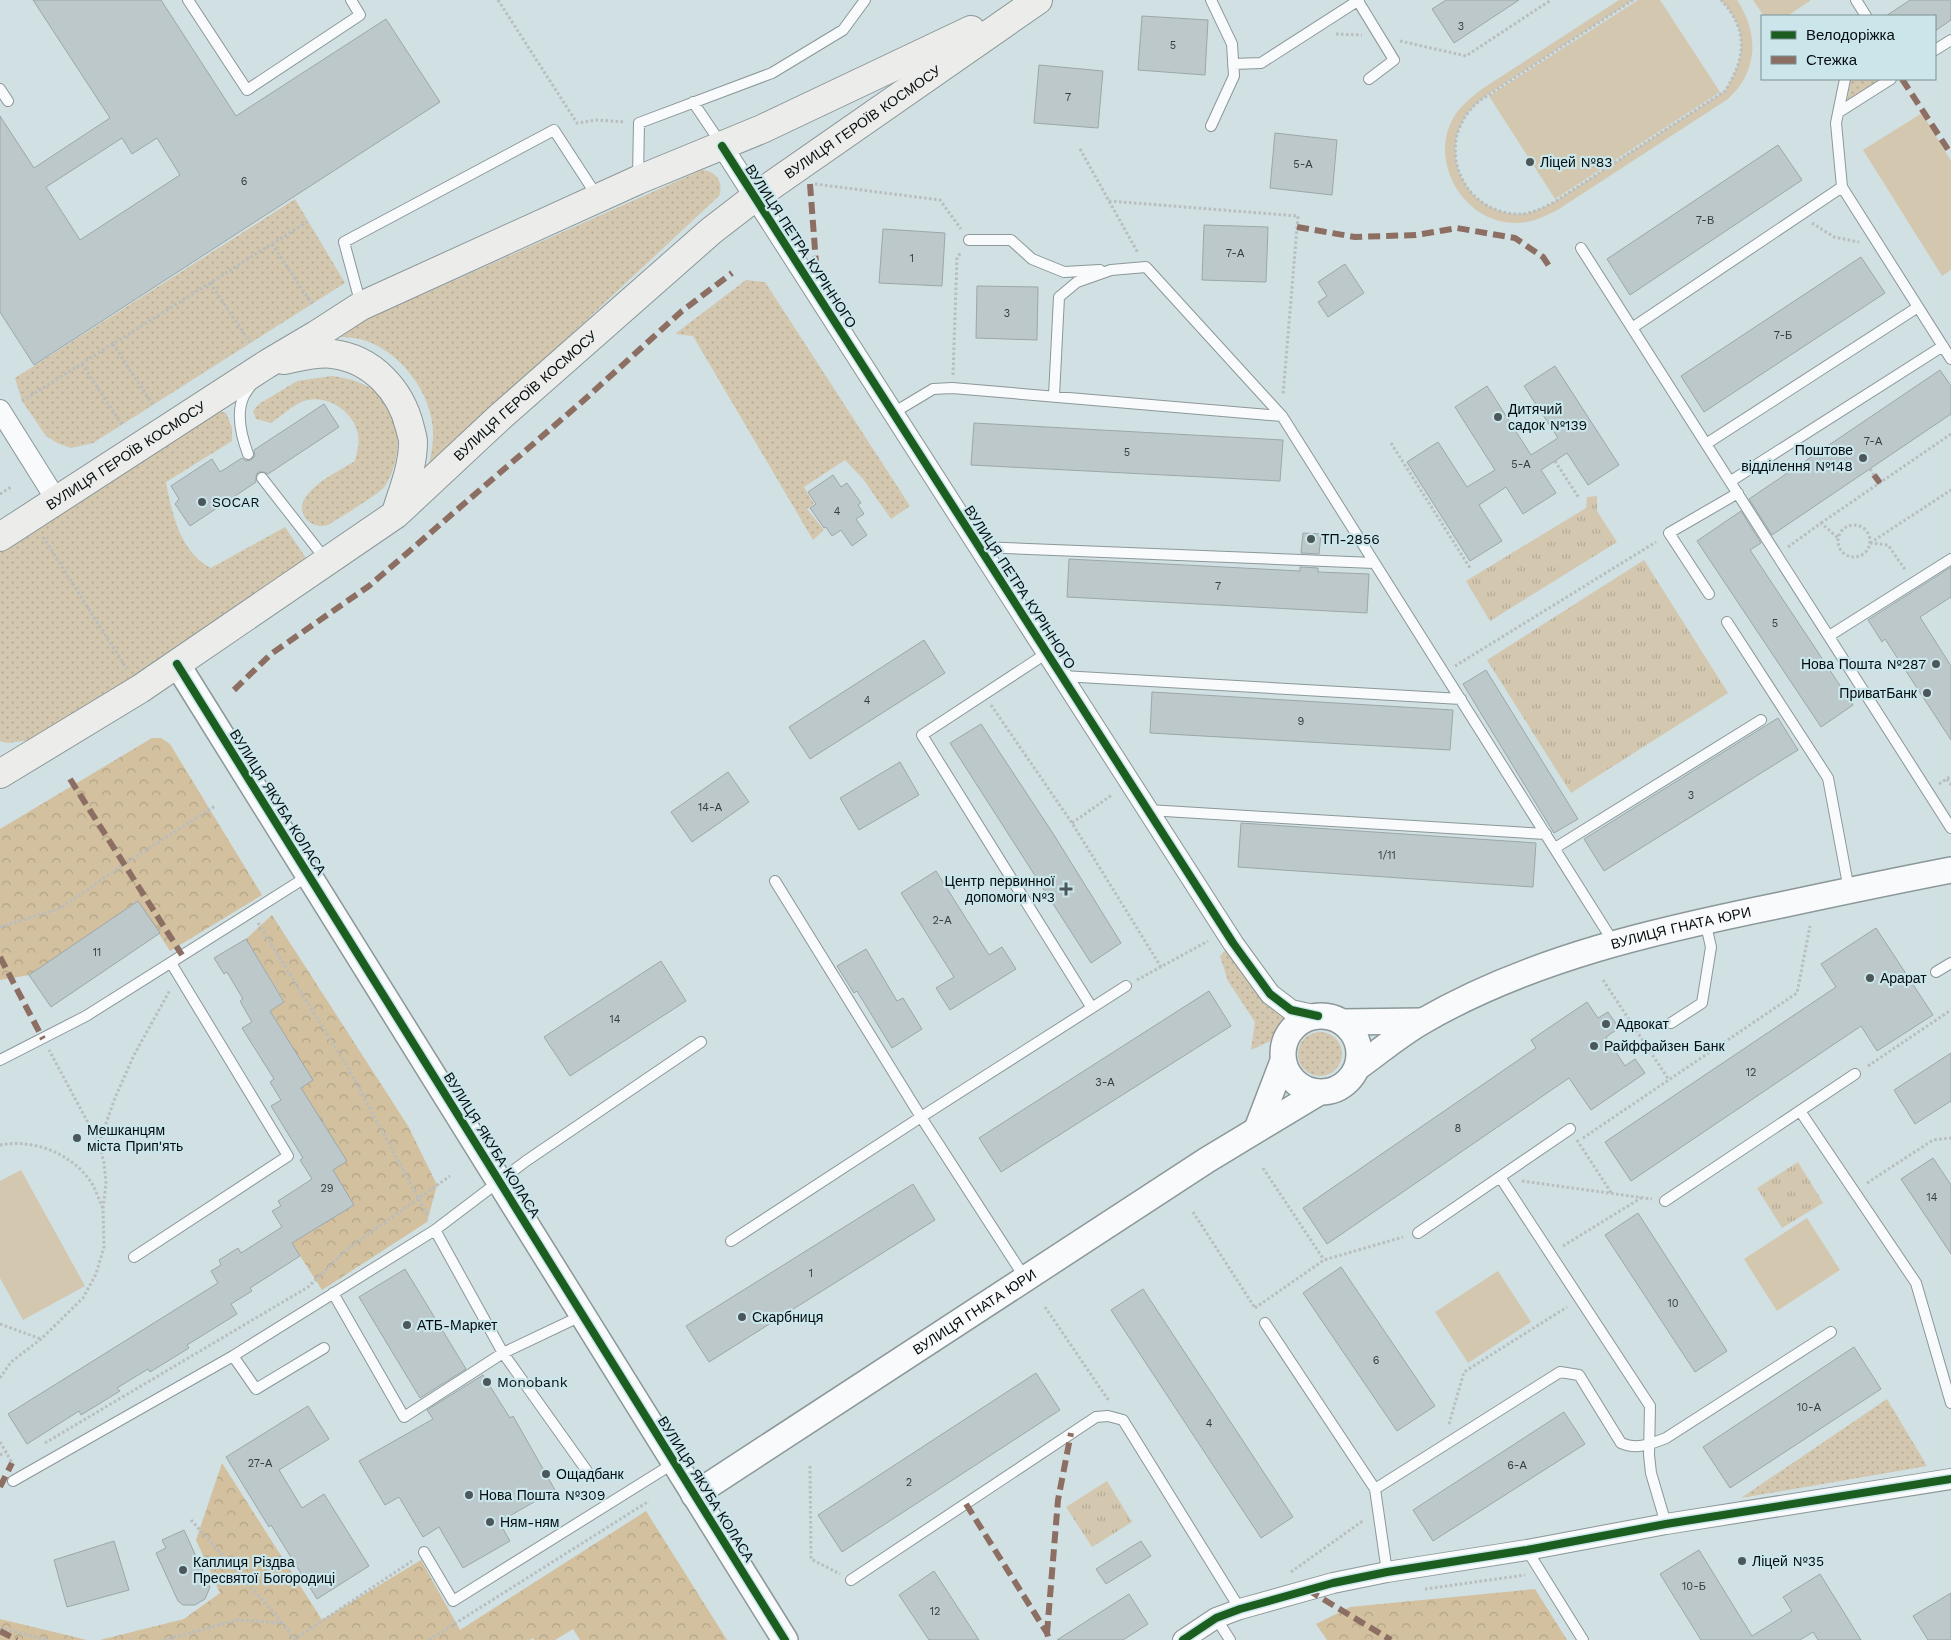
<svg xmlns="http://www.w3.org/2000/svg" width="1951" height="1640" viewBox="0 0 1951 1640" font-family="'Work Sans',sans-serif">
  <style>
    .grass { fill: url(#grass-dots) }
    .forest { fill: url(#forest-crowns) }
    .park { fill: url(#park-tufts) }
    .pitch { fill: #d3c7af }
    .building { fill: #bcc8ca; stroke: #9ba7a9; fill-rule: evenodd }
    .lines { fill: none; stroke-linecap: round; stroke-linejoin: round }
    .service-casing { stroke: #8b9799; stroke-width: 12 }
    .minor-casing { stroke: #8b9799; stroke-width: 22 }
    .tertiary-casing { stroke: #8b9799; stroke-width: 28 }
    .secondary-casing { stroke: #8b9799; stroke-width: 30 }
    .path { stroke: #b8bdbf; stroke-width: 3; stroke-dasharray: 2.5 2.5; stroke-linecap: butt }
    .service { stroke: #f8fafb; stroke-width: 10 }
    .minor { stroke: #f8fafb; stroke-width: 20 }
    .tertiary { stroke: #f8fafb; stroke-width: 25 }
    .secondary { stroke: #ecedeb; stroke-width: 28 }
    .quiet { stroke: #8d6e63; stroke-width: 6; stroke-dasharray: 12 6; stroke-linecap: butt }
    .cycleway-casing { stroke: #cae6ea; stroke-width: 11 }
    .cycleway { stroke: #1b5e20; stroke-width: 8 }
    .poi-dot { fill: #4c5759; stroke: #cae6ea; stroke-width: 2 }
    .labels { text-anchor: middle; stroke-width: 4.5; stroke-linejoin: round; paint-order: stroke }
    .number-label { font-size: 11px; fill: #343d3f }
    .street-label { font-size: 14px; fill: #050d0f; stroke: #cae6ea }
    .poi-label { font-size: 14px; fill: #050d0f; stroke: #cae6ea; text-anchor: start }
  </style>
  <defs>
    <pattern id="grass-dots" width="8" height="8" patternUnits="userSpaceOnUse" patternTransform="scale(1.25)"><rect width="8" height="8" fill="#d3c7af"/><path d="M2 2h.1M6 6h.1" fill="none" stroke="#b4aa95" stroke-width="1.8" stroke-linecap="round"/></pattern>
    <pattern id="forest-crowns" width="20" height="18" patternUnits="userSpaceOnUse" patternTransform="scale(1.25)"><rect width="20" height="18" fill="#d2c09f"/><path d="M2 6a3 3 0 1 1 6 0M12 15a3 3 0 1 1 6 0" fill="none" stroke="#b3a488"/></pattern>
    <pattern id="park-tufts" width="24" height="20" patternUnits="userSpaceOnUse" patternTransform="scale(1.25)"><rect width="24" height="20" fill="#d3c7af"/><path d="M3 7l-1-3M5 7V3M7 7l1-3M15 17l-1-3M17 17v-4M19 17l1-3" fill="none" stroke="#b4aa95"/></pattern>
  </defs>
  <rect width="100%" height="100%" fill="#d1e0e3"/>
  <path class="grass" d="M1851,79H1882L1847,102Z
    M702,170C716,171 724,182 719,196L429,467C430,458 433,447 433,437C435,396 400,349 360,339C350,337 339,337 329,336Z
    M295,199L345,283L93,443L71,448L57,443L46,436L22,401L15,378Z
    M746,280L765,282L910,506L891,519L863,479L845,460L804,487L814,504L807,509L824,530L813,540L693,336L675,334Z
    M332,376C346,378 360,381 372,389C403,411 404,456 385,486C381,493 339,518 328,525C320,527 313,526 307,520C286,495 338,472 355,461C357,452 360,443 358,434C354,412 327,393 304,401C293,405 281,416 271,423L256,419L253,411L259,404L297,381Z
    M213,409L226,413L232,427V441L166,482C172,514 180,552 211,568L285,527L308,561L175,647L41,739L7,743L0,741V550L90,496Z
    M1231,945L1303,1017L1292,1025L1283,1035L1251,1050L1255,1022L1228,981L1220,956Z
    M1298 1054a22 22 0 1 1 44 0a22 22 0 1 1-44 0Z
    M1887,1399L1927,1466L1741,1498Z"/>
  <path class="forest" d="M152,738H161L170,744L262,895L170,951L138,901L29,975L0,980V829Z
    M272,915L408,1126L437,1185L427,1222L322,1290L292,1243L354,1205L333,1170L347,1161L301,1088L312,1080L270,1011L284,1001L246,939Z
    M222,1463L322,1620L421,1560L460,1630L646,1511L727,1640H580L573,1629L555,1640H534L533,1638L530,1640H100L184,1619L220,1593L196,1540Z
    M1535,1589L1567,1640H1327L1316,1624L1350,1607Z
    M0,1619L87,1640H0Z"/>
  <path class="park" d="M1597,496V511L1617,542L1490,621L1466,581L1586,508L1587,497Z
    M1644,560L1728,693L1571,793L1487,660Z
    M1798,1162L1823,1203L1782,1228L1757,1188Z
    M1107,1481L1132,1522L1092,1547L1066,1507Z"/>
  <path class="pitch" d="M1619,0H1633L1487,95C1482,99 1476,103 1472,108C1465,115 1460,125 1457,135C1448,174 1475,211 1515,214C1530,215 1543,208 1556,201L1725,91C1746,58 1749,30 1721,0H1737C1753,25 1759,53 1743,81C1739,88 1733,94 1728,99L1559,209C1546,216 1532,223 1516,223C1467,224 1430,167 1451,122C1458,108 1469,99 1482,89Z
    M1638,0H1660L1720,92L1555,199L1489,96Z
    M1753,0H1810V1L1787,16H1764Z
    M1922,113L1951,161V270L1942,276L1863,150Z
    M21,1170L85,1286L23,1320L0,1278V1181Z
    M1807,1218L1840,1270L1777,1311L1744,1259Z
    M1498,1271L1531,1322L1468,1363L1435,1312Z"/>
  <path class="building" d="M33,0H161L236,116L386,19L440,102L34,365L0,312V116L34,168L110,118ZM122,138L132,154L157,138L180,175L80,240L46,187Z
    M1446,0H1519L1454,43L1432,9Z
    M1910,0H1951V20L1935,31V16H1886Z
    M1142,16L1208,20L1205,75L1138,70Z
    M1039,65L1103,71L1098,128L1034,123Z
    M1275,133L1337,140L1332,195L1270,188Z
    M1778,145L1802,180L1630,295L1607,259Z
    M1204,225L1268,227L1266,282L1202,280Z
    M883,229L945,233L942,286L879,283Z
    M1861,257L1885,293L1704,412L1681,376Z
    M1345,264L1364,293L1328,317L1318,302L1327,296L1318,282Z
    M977,286L1038,287L1037,340L976,338Z
    M1555,366L1619,465L1588,485L1567,453L1541,470L1556,493L1523,514L1506,487L1479,505L1502,541L1470,561L1407,462L1438,442L1467,487L1495,470L1455,407L1487,386L1531,455L1558,438L1524,386Z
    M1940,370L1951,386V414L1772,535L1749,499Z
    M324,404L339,427L268,474L264,472H258L256,476V482L190,526L175,504L179,499L171,486L212,459L220,472L242,458L246,461L251,460L255,456L254,450Z
    M974,423L1283,440L1280,481L971,465Z
    M833,475L841,487L847,483L861,503L858,505L864,514L856,519L867,535L852,546L841,530L832,536L826,527L824,528L810,508L816,504L808,492Z
    M1741,511L1761,543L1750,550L1853,705L1821,727L1697,541Z
    M1303,533L1321,534L1319,554L1301,553Z
    M1069,559L1300,571V567L1318,568V572L1369,574L1367,613L1067,597Z
    M1951,567V597L1920,617L1951,666V740L1885,639L1882,642L1868,620Z
    M924,640L945,673L810,759L789,727Z
    M1486,670L1578,819L1554,833L1463,684Z
    M1152,692L1453,710L1450,750L1150,733Z
    M1778,718L1798,750L1604,871L1584,839Z
    M981,724L1054,835L1121,943L1091,963L950,743Z
    M900,762L919,795L859,830L840,798Z
    M728,772L749,802L692,842L671,812Z
    M1241,823L1536,843L1533,887L1238,867Z
    M936,871L989,955L1002,947L1016,969L950,1010L936,988L954,977L901,893Z
    M138,901L160,933L51,1007L29,975Z
    M1876,928L1933,1015L1877,1051L1861,1026L1631,1181L1605,1142L1836,987L1821,964Z
    M246,939L284,1002L270,1011L313,1080L301,1088L347,1161L333,1170L354,1205L292,1243L300,1256L250,1288L252,1291L231,1304L237,1314L187,1345L189,1348L150,1372L148,1369L117,1388L120,1391L81,1415L79,1411L27,1444L8,1414L218,1283L211,1271L221,1265L219,1260L238,1248L241,1253L282,1227L272,1211L281,1206L278,1201L312,1179L300,1160L303,1158L271,1106L281,1100L270,1082L274,1079L242,1028L252,1022L240,1001L243,999L227,972L224,974L214,958Z
    M866,949L897,1001L903,998L922,1029L892,1048L857,991L854,993L837,966Z
    M661,961L686,1001L570,1076L544,1037Z
    M1209,991L1231,1026L1001,1172L979,1138Z
    M1587,1002L1598,1018L1608,1012L1619,1028L1606,1037L1625,1066L1635,1059L1645,1073L1591,1110L1569,1078L1327,1244L1303,1208L1536,1048L1531,1040Z
    M1951,1053V1101L1915,1124L1894,1090Z
    M1933,1158L1951,1185V1254L1901,1179Z
    M913,1184L935,1220L709,1362L686,1326Z
    M1638,1213L1727,1351L1695,1372L1605,1235Z
    M1341,1267L1435,1406L1397,1431L1303,1293Z
    M405,1269L466,1369L420,1398L359,1297Z
    M1143,1289L1293,1517L1261,1538L1111,1310Z
    M1854,1347L1881,1389L1730,1488L1703,1447Z
    M1036,1373L1060,1410L842,1552L818,1515Z
    M483,1375L510,1418L513,1416L555,1490L499,1522L510,1541L463,1568L439,1527L423,1537L399,1497L385,1505L359,1461L433,1419L427,1410Z
    M308,1406L329,1439L279,1470L302,1508L324,1494L369,1566L317,1599L271,1525L269,1527L226,1457Z
    M1564,1412L1585,1444L1433,1541L1413,1510Z
    M184,1530L210,1587L205,1599L195,1605H183L178,1601L156,1553L166,1548L162,1540Z
    M114,1541L129,1590L67,1607L54,1560Z
    M1141,1541L1151,1556L1106,1584L1096,1569Z
    M1699,1550L1752,1636L1792,1611L1783,1597L1820,1574L1861,1640H1818L1813,1632L1800,1640H1701L1660,1574Z
    M934,1571L979,1640H929L899,1595Z
    M1951,1593V1640H1928L1913,1616Z
    M1129,1594L1148,1624L1123,1640H1057Z"/>
  <g class="lines">
    <defs>
      <path id="service" d="M188,0L247,90L360,15L351,0
        M1856,0L1866,16
        M1358,1L1394,60L1369,79
        M1935,50L1951,40
        M1233,64L1261,63L1359,0
        M1845,79L1836,123L1842,187L1951,359
        M0,89L8,101
        M693,102L722,145
        M1839,112L1891,79
        M1211,126L1234,76L1232,44L1211,0
        M638,177L639,123L772,73L843,30L865,0
        M969,240H1011L1032,259L1064,272L1100,270
        M1581,248L1951,828
        M361,305L344,242L554,130L597,196
        M1632,328L1842,187
        M1054,396L1059,297L1077,282L1111,270L1146,267L1282,416L1614,943
        M893,413L933,389L952,388L1282,416
        M1706,444L1918,307
        M248,454C242,438 236,415 243,398C245,393 249,388 252,384
        M262,478L326,560
        M1731,481L1943,346
        M979,547L1374,563
        M1709,594L1669,533L1738,493
        M1727,622L1828,778L1849,890
        M1829,636L1951,559
        M1047,653L922,735L1092,1008
        M1062,676L1461,699
        M1148,810L1546,834
        M1555,848L1761,720
        M775,881L921,1117L1126,986
        M1936,972L1951,963
        M1671,1023L1702,1003L1711,947L1705,921
        M0,1060L86,1016L308,876
        M1800,1111L1916,1283L1951,1403
        M1500,1177L1650,1406L1649,1455L1651,1473L1666,1524
        M1665,1201L1855,1074
        M435,1230L503,1353L587,1471
        M1418,1233L1570,1129
        M731,1241L921,1117L1025,1278
        M134,1257L288,1156L171,963
        M333,1293L404,1417L503,1353L583,1315
        M1265,1323L1375,1489L1387,1572
        M233,1356L256,1389L324,1348
        M13,1481L233,1356L435,1230L526,1161L701,1042
        M1375,1489L1560,1372L1579,1375L1621,1443C1636,1450 1651,1444 1666,1438L1831,1332
        M1527,1550L1583,1640
        M424,1552L453,1601L674,1463
        M851,1580L1096,1417L1108,1416L1123,1420L1240,1609
        M1216,1618L1230,1640"/>
      <path id="minor" d="M722,146L1233,943L1270,994L1291,1010L1318,1016
        M0,410L57,501
        M1183,1640L1216,1618L1240,1609L1333,1583L1387,1572L1527,1550L1666,1524L1951,1479"/>
      <g id="tertiary">
        <path d="M177,664L785,1640"/>
        <circle cx="1321" cy="1054" r="38"/>
        <path d="M1342,1022L1422,1021"/>
        <path id="s1" d="M1358,1067C1379,1052 1400,1034 1423,1021C1532,958 1658,930 1781,905C1837,893 1894,881 1951,870"/>
        <path d="M1257,1129L1283,1061"/>
        <path id="s2" d="M694,1495L1207,1160L1318,1093"/>
      </g>
      <g id="secondary">
        <path d="M284,360C299,357 317,352 333,354C372,359 401,390 410,428C411,432 413,438 413,442C413,467 403,490 396,513"/>
        <path id="s3" d="M0,537L267,364L316,335L361,306L638,180L762,129L971,30"/>
        <path id="s4" d="M0,774L140,689L396,514L501,416L711,231L755,197L1038,0"/>
      </g>
    </defs>
    <use href="#service" class="service-casing"/>
    <use href="#minor" class="minor-casing"/>
    <use href="#tertiary" class="tertiary-casing"/>
    <use href="#secondary" class="secondary-casing"/>
    <path class="path" d="M498,0L577,123L597,120L625,122
      M1633,0L1487,96C1482,99 1476,103 1472,108C1465,115 1460,125 1457,135C1448,174 1475,211 1515,214C1530,215 1543,208 1556,201L1725,91C1746,58 1749,30 1721,0
      M1336,34L1362,35
      M1400,41L1466,56L1551,0
      M1080,149L1138,253
      M815,184L940,200L961,229
      M1109,201L1298,216L1283,395
      M1812,223L1834,237L1859,242
      M272,244L312,304
      M210,283L250,342
      M113,344L153,405
      M82,364L122,425
      M953,375L957,258L961,252
      M22,401L310,220
      M1391,443L1470,568
      M1555,461L1579,498
      M1870,469L1874,475
      M0,494L11,487
      M1821,523L1951,434
      M1838 541a16 16 0 1 1 32 0a16 16 0 1 1-32 0Z
      M43,537L127,669
      M1870,543L1951,490
      M1870,543L1888,545L1906,571
      M1788,547L1821,523L1838,538
      M1455,666L1656,542
      M991,705L1072,823L1161,967
      M1947,779L1951,785
      M1939,784L1951,776
      M1072,823L1112,795
      M258,923L348,1068L428,1216
      M0,927L61,908L124,864L215,806
      M1137,980L1208,941
      M1603,980L1669,1080
      M1868,1066L1951,1010
      M1583,1138L1797,993L1810,926
      M1577,1140L1612,1194
      M99,1143L115,1098L134,1055L170,990
      M0,1145C35,1138 76,1155 94,1187C97,1194 100,1201 103,1209
      M1263,1168L1324,1260
      M1522,1181L1652,1199
      M1867,1183L1933,1140L1951,1138
      M1193,1212L1255,1308
      M1563,1246L1641,1198
      M1045,1307L1109,1401
      M1255,1308L1324,1260L1403,1237
      M0,1324L41,1339
      M0,1378L11,1362L41,1339L83,1298L96,1274L104,1247L103,1209L106,1183L104,1163L99,1143L49,1050
      M1449,1424L1464,1372L1567,1307
      M0,1442L6,1452
      M45,1443L308,1287L346,1250L450,1176
      M0,1455L6,1452L12,1463L13,1462
      M810,1466L811,1559L840,1574
      M191,1520L282,1622
      M1291,1572L1364,1520
      M1425,1589L1525,1575
      M0,1628L48,1640
      M129,1640H130
      M164,1640L238,1620L282,1623L295,1639L412,1561
      M429,1640L649,1501"/>
    <use href="#service" class="service"/>
    <use href="#minor" class="minor"/>
    <use href="#tertiary" class="tertiary"/>
    <use href="#secondary" class="secondary"/>
    <path class="quiet" d="M1902,79L1951,154
      M810,184L816,263
      M1297,227L1355,237L1416,235L1457,228L1515,238L1543,257L1549,266
      M1874,475L1880,483
      M234,690L271,654L369,586L584,400L682,311L732,273
      M70,779L182,955
      M0,957L43,1039
      M0,1487L12,1463
      M966,1504L1047,1633L1049,1640
      M1308,1590L1391,1640
      M0,1631L17,1640
      M1047,1633L1058,1500L1071,1433"/>
    <defs>
      <path id="cycleway" d="M722,146L1233,943L1270,994L1291,1010L1318,1016
        M177,664L785,1640
        M1183,1640L1216,1618L1240,1609L1333,1583L1387,1572L1527,1550L1666,1524L1951,1479"/>
    </defs>
    <use href="#cycleway" class="cycleway-casing"/>
    <use href="#cycleway" class="cycleway"/>
  </g>
  <g class="poi-dot">
    <circle cx="1530" cy="162" r="5"/>
    <circle cx="1498" cy="417" r="5"/>
    <circle cx="1863" cy="458" r="5"/>
    <circle cx="202" cy="502" r="5"/>
    <circle cx="1311" cy="539" r="5"/>
    <circle cx="1936" cy="664" r="5"/>
    <circle cx="1927" cy="693" r="5"/>
    <path d="M1063.5 881.5h5v5h5v5h-5v5h-5v-5h-5v-5h5z"/>
    <circle cx="1870" cy="978" r="5"/>
    <circle cx="1606" cy="1024" r="5"/>
    <circle cx="1594" cy="1046" r="5"/>
    <circle cx="77" cy="1138" r="5"/>
    <circle cx="742" cy="1317" r="5"/>
    <circle cx="407" cy="1325" r="5"/>
    <circle cx="487" cy="1382" r="5"/>
    <circle cx="546" cy="1474" r="5"/>
    <circle cx="469" cy="1495" r="5"/>
    <circle cx="490" cy="1522" r="5"/>
    <circle cx="1742" cy="1561" r="5"/>
    <circle cx="183" cy="1570" r="5"/>
  </g>
  <g class="labels">
    <g class="number-label">
      <text x="1461" y="30">3</text>
      <text x="1173" y="49">5</text>
      <text x="1068" y="101">7</text>
      <text x="1303" y="168">5-А</text>
      <text x="244" y="185">6</text>
      <text x="1705" y="224">7-В</text>
      <text x="1235" y="257">7-А</text>
      <text x="912" y="262">1</text>
      <text x="1007" y="317">3</text>
      <text x="1783" y="339">7-Б</text>
      <text x="1873" y="445">7-А</text>
      <text x="1127" y="456">5</text>
      <text x="1521" y="468">5-А</text>
      <text x="837" y="515">4</text>
      <text x="1218" y="590">7</text>
      <text x="1775" y="627">5</text>
      <text x="867" y="704">4</text>
      <text x="1301" y="725">9</text>
      <text x="1691" y="799">3</text>
      <text x="710" y="811">14-А</text>
      <text x="1387" y="859">1/11</text>
      <text x="942" y="924">2-А</text>
      <text x="97" y="956">11</text>
      <text x="615" y="1023">14</text>
      <text x="1751" y="1076">12</text>
      <text x="1105" y="1086">3-А</text>
      <text x="1458" y="1132">8</text>
      <text x="327" y="1192">29</text>
      <text x="1932" y="1201">14</text>
      <text x="811" y="1277">1</text>
      <text x="1673" y="1307">10</text>
      <text x="1376" y="1364">6</text>
      <text x="1809" y="1411">10-А</text>
      <text x="1209" y="1427">4</text>
      <text x="260" y="1467">27-А</text>
      <text x="1517" y="1469">6-А</text>
      <text x="909" y="1486">2</text>
      <text x="1694" y="1590">10-Б</text>
      <text x="935" y="1615">12</text>
    </g>
    <g class="street-label">
      <text dy="5" stroke="none"><textPath href="#s4" startOffset="1084">ВУЛИЦЯ ГЕРОЇВ КОСМОСУ</textPath></text>
      <text transform="translate(801 246) rotate(57)" y="5">ВУЛИЦЯ ПЕТРА КУРІННОГО</text>
      <text dy="5" stroke="none"><textPath href="#s4" startOffset="649">ВУЛИЦЯ ГЕРОЇВ КОСМОСУ</textPath></text>
      <text dy="5" stroke="none"><textPath href="#s3" startOffset="150">ВУЛИЦЯ ГЕРОЇВ КОСМОСУ</textPath></text>
      <text transform="translate(1020 587) rotate(57)" y="5">ВУЛИЦЯ ПЕТРА КУРІННОГО</text>
      <text transform="translate(278 802) rotate(58)" y="5">ВУЛИЦЯ ЯКУБА КОЛАСА</text>
      <text dy="5" stroke="none"><textPath href="#s1" startOffset="355">ВУЛИЦЯ ГНАТА ЮРИ</textPath></text>
      <text transform="translate(492 1145) rotate(58)" y="5">ВУЛИЦЯ ЯКУБА КОЛАСА</text>
      <text dy="5" stroke="none"><textPath href="#s2" startOffset="335">ВУЛИЦЯ ГНАТА ЮРИ</textPath></text>
      <text transform="translate(706 1489) rotate(58)" y="5">ВУЛИЦЯ ЯКУБА КОЛАСА</text>
    </g>
    <g class="poi-label">
      <text x="1540" y="167">Ліцей №83</text>
      <text x="1508" y="414">Дитячий<tspan x="1508" dy="16">садок №139</tspan></text>
      <text x="1853" y="455" text-anchor="end">Поштове<tspan x="1853" dy="16">відділення №148</tspan></text>
      <text x="212" y="507">SOCAR</text>
      <text x="1321" y="544">ТП-2856</text>
      <text x="1926" y="669" text-anchor="end">Нова Пошта №287</text>
      <text x="1917" y="698" text-anchor="end">ПриватБанк</text>
      <text x="1055" y="886" text-anchor="end">Центр первинної<tspan x="1055" dy="16">допомоги №3</tspan></text>
      <text x="1880" y="983">Арарат</text>
      <text x="1616" y="1029">Адвокат</text>
      <text x="1604" y="1051">Райффайзен Банк</text>
      <text x="87" y="1135">Мешканцям<tspan x="87" dy="16">міста Прип'ять</tspan></text>
      <text x="752" y="1322">Скарбниця</text>
      <text x="417" y="1330">АТБ-Маркет</text>
      <text x="497" y="1387">Monobank</text>
      <text x="556" y="1479">Ощадбанк</text>
      <text x="479" y="1500">Нова Пошта №309</text>
      <text x="500" y="1527">Ням-ням</text>
      <text x="1752" y="1566">Ліцей №35</text>
      <text x="193" y="1567">Каплиця Різдва<tspan x="193" dy="16">Пресвятої Богородиці</tspan></text>
    </g>
  </g>
  <rect x="1761" y="15" width="175" height="65" fill="#cae6ea" stroke="#7b8f92"/>
  <rect x="1771" y="31" width="25" height="8" fill="#1b5e20" stroke="#7b8f92"/>
  <text x="1806" y="40" font-size="15" fill="#050d0f">Велодоріжка</text>
  <rect x="1771" y="56" width="25" height="8" fill="#8d6e63" stroke="#7b8f92"/>
  <text x="1806" y="65" font-size="15" fill="#050d0f">Стежка</text>
</svg>
